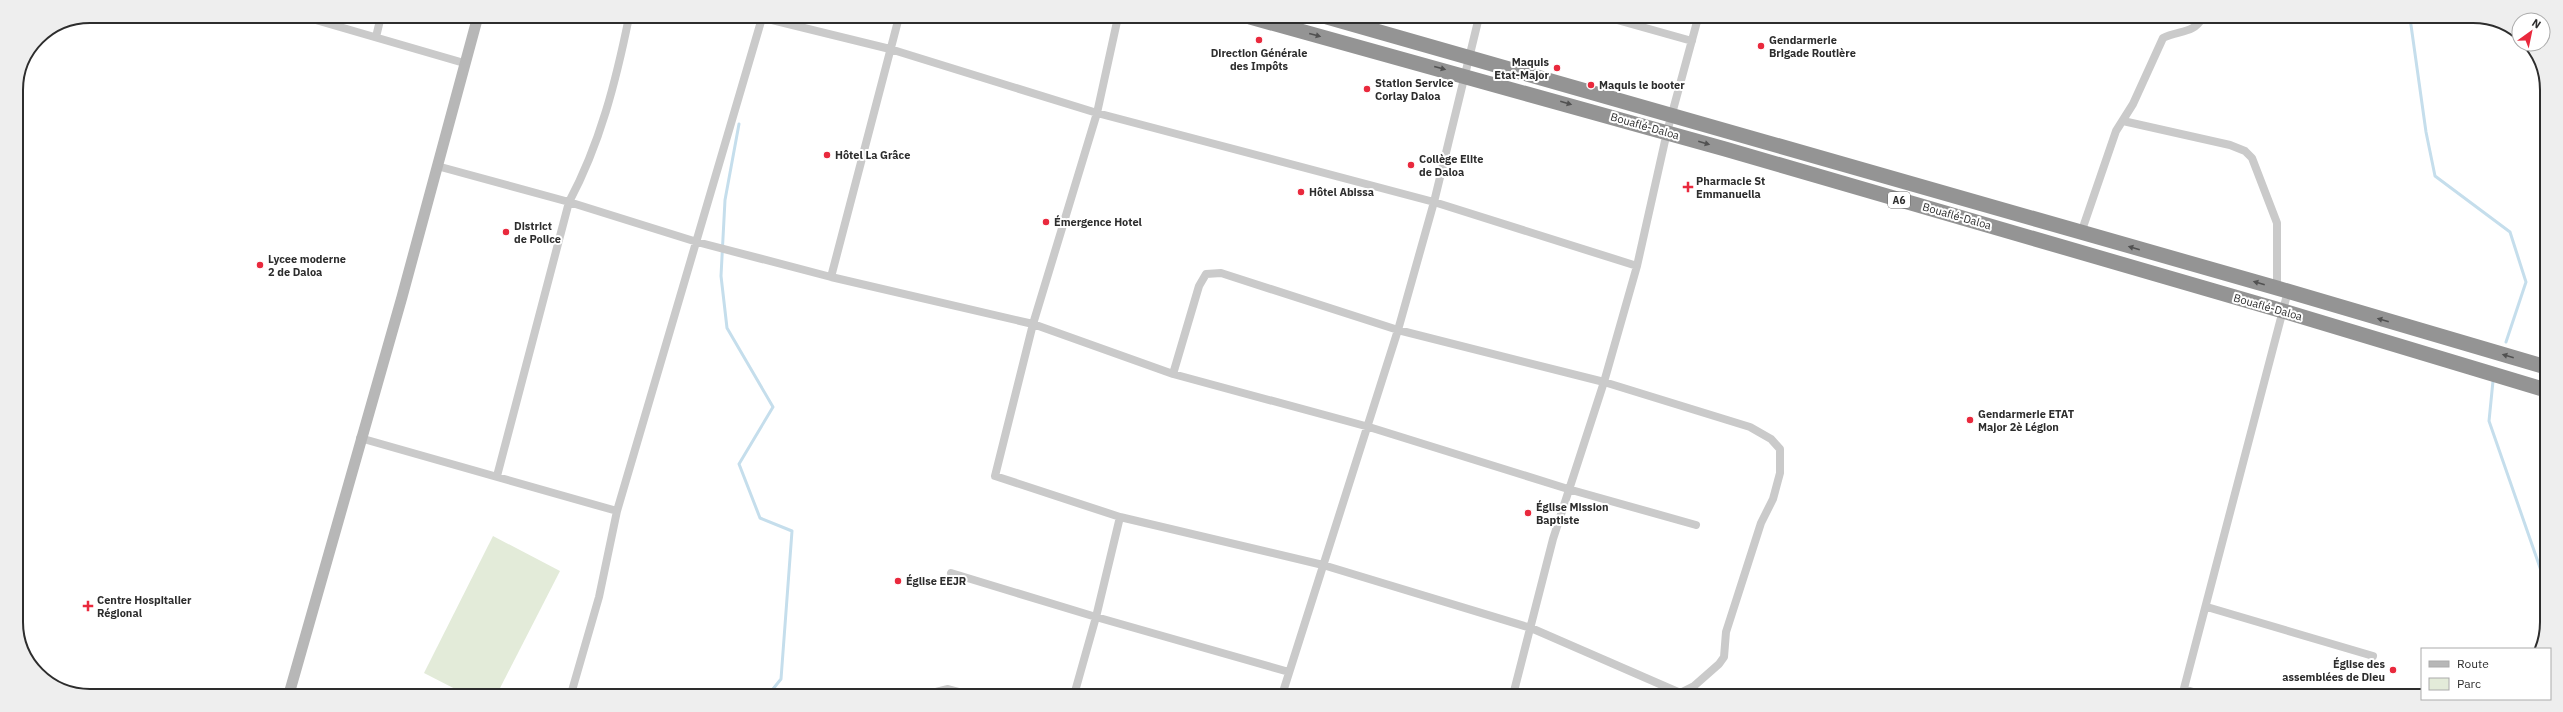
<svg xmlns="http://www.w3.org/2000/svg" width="2563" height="712" viewBox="0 0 2563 712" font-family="'IBM Plex Sans',sans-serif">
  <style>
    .green { fill: #e3ebd9 }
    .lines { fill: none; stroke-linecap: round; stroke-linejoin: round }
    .stream { stroke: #c5deec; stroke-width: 3 }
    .street { stroke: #cacaca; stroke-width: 8 }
    .secondary { stroke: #b7b7b7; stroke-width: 11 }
    .highway { stroke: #949494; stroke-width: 15 }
    .oneway { fill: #515151 }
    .poi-dot { fill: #e9293d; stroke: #fff; stroke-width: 1.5 }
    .labels { text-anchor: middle; stroke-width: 4; stroke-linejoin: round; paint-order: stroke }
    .shield { fill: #fff; stroke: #6c6c6c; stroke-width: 1 }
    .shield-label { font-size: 10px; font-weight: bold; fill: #2d2d2d }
    .poi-label { font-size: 11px; font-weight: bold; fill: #2d2d2d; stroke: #fff; text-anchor: start }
    .street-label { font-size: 11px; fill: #2d2d2d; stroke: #fff }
    .rim { fill: none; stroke: #2d2d2d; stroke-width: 2 }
  </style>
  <rect width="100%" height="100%" fill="#fff"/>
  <path class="green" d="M493,536L560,571L497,694H465L424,673Z"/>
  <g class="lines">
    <path class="stream" d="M2410,18L2426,132L2435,176L2510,232L2526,282L2506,342
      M739,124L725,200L721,276L727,328L773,407L739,464L760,518L792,531L781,679L769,694
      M2493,381L2489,421L2545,582"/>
    <path class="street" d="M302,16L464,63
      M759,17L890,49L1097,113L1434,202L1637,266
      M1118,17L1097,113L1033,324L995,476L1120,517L1323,565L1531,628L1685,695
      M1610,18L1692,41
      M376,37L381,16
      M2123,121L2230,145L2245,151L2252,158L2277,223V288
      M437,166L569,202L697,242L831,277L1033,324L1173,374L1369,427L1568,489L1696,525
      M2081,233L2116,131L2133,104L2163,38C2178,30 2194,34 2202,18
      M831,277L899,17
      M1173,374L1199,286L1206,274L1221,273L1398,330L1604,382L1750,427L1771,439L1780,449V473L1773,499L1761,523L1726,632L1724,657L1719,664L1694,686L1680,693
      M360,438L617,511
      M497,476L569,202C600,144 616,81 629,17
      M951,573L1096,617L1289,672
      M2207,607L2373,656
      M2184,689L2205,696
      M936,692L948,689L967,694
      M571,694L599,597L617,511L762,18
      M1074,695L1096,617L1120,517
      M1282,695L1398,330L1434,202L1479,17
      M1513,695L1553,539L1604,382L1637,266L1667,132L1698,18
      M2182,696L2288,291"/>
    <path class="secondary" d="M289,694L402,297L478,16"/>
    <path class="highway" d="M1250,17L1725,149L2283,311L2546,390
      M1327,17L2277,288L2546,367"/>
  </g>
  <defs><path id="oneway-solid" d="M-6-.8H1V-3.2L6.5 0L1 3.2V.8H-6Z"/></defs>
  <g class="oneway">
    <use href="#oneway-solid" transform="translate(1315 35) rotate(15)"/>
    <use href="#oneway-solid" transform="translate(1440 68) rotate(15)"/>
    <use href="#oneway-solid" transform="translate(1566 103) rotate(16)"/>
    <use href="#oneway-solid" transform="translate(1704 143) rotate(16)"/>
    <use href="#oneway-solid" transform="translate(2134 248) rotate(-164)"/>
    <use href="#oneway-solid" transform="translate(2259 283) rotate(-164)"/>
    <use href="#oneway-solid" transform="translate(2383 320) rotate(-164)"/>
    <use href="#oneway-solid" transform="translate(2508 356) rotate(-164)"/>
  </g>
  <g class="poi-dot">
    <circle cx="1259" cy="40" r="4"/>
    <circle cx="1761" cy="46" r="4"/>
    <circle cx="1557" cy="68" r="4"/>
    <circle cx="1591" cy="85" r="4"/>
    <circle cx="1367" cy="89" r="4"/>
    <circle cx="827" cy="155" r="4"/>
    <circle cx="1411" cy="165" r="4"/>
    <path d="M1686 181h4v4h4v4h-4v4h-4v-4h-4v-4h4z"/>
    <circle cx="1301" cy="192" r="4"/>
    <circle cx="1046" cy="222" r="4"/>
    <circle cx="506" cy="232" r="4"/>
    <circle cx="260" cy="265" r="4"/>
    <circle cx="1970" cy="420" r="4"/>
    <circle cx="1528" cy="513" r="4"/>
    <circle cx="898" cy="581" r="4"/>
    <path d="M86 600h4v4h4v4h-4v4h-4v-4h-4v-4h4z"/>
    <circle cx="2393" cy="670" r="4"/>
  </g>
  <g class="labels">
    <rect class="shield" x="1888" y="192" width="22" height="16" rx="3"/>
    <g class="shield-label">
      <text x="1899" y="204">A6</text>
    </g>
    <g class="poi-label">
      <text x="1769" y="44">Gendarmerie<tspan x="1769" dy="13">Brigade Routière</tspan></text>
      <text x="1259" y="57" text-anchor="middle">Direction Générale<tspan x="1259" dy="13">des Impôts</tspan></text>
      <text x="1549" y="66" text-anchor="end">Maquis<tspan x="1549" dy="13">Etat-Major</tspan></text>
      <text x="1375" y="87">Station Service<tspan x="1375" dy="13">Corlay Daloa</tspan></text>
      <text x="1599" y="89">Maquis le booter</text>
      <text x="835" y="159">Hôtel La Grâce</text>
      <text x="1419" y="163">Collège Elite<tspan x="1419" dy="13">de Daloa</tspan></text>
      <text x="1696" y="185">Pharmacie St<tspan x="1696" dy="13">Emmanuella</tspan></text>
      <text x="1309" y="196">Hôtel Abissa</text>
      <text x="1054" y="226">Émergence Hotel</text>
      <text x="514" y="230">District<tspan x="514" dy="13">de Police</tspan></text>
      <text x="268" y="263">Lycee moderne<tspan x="268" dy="13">2 de Daloa</tspan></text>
      <text x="1978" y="418">Gendarmerie ETAT<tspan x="1978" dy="13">Major 2è Légion</tspan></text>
      <text x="1536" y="511">Église Mission<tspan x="1536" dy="13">Baptiste</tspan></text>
      <text x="906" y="585">Église EEJR</text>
      <text x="97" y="604">Centre Hospitalier<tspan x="97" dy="13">Régional</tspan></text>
      <text x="2385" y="668" text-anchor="end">Église des<tspan x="2385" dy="13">assemblées de Dieu</tspan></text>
    </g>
    <g class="street-label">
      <text transform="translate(1645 126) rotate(16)" y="4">Bouaflé-Daloa</text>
      <text transform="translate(1957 216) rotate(16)" y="4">Bouaflé-Daloa</text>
      <text transform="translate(2268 307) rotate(16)" y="4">Bouaflé-Daloa</text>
    </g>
  </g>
  <path d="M0 0H2563V712H0ZM90 23H2473A67 67 0 0 1 2540 90V622A67 67 0 0 1 2473 689H90A67 67 0 0 1 23 622V90A67 67 0 0 1 90 23Z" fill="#eee" fill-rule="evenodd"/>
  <path class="rim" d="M90 23H2473A67 67 0 0 1 2540 90V622A67 67 0 0 1 2473 689H90A67 67 0 0 1 23 622V90A67 67 0 0 1 90 23Z"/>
  <rect x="2421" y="648" width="130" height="52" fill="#ffffff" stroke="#ababab"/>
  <rect x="2429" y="661" width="20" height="6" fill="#b7b7b7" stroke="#ababab"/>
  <text x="2457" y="668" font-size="12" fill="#2d2d2d">Route</text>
  <rect x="2429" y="678" width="20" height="12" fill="#e3ebd9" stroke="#ababab"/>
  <text x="2457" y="688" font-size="12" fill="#2d2d2d">Parc</text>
  <g transform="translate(2531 32) rotate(33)"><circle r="19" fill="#ffffff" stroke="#ababab"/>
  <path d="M0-3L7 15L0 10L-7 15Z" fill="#e9293d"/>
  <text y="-6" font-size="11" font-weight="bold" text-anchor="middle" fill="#2d2d2d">N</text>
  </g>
</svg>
